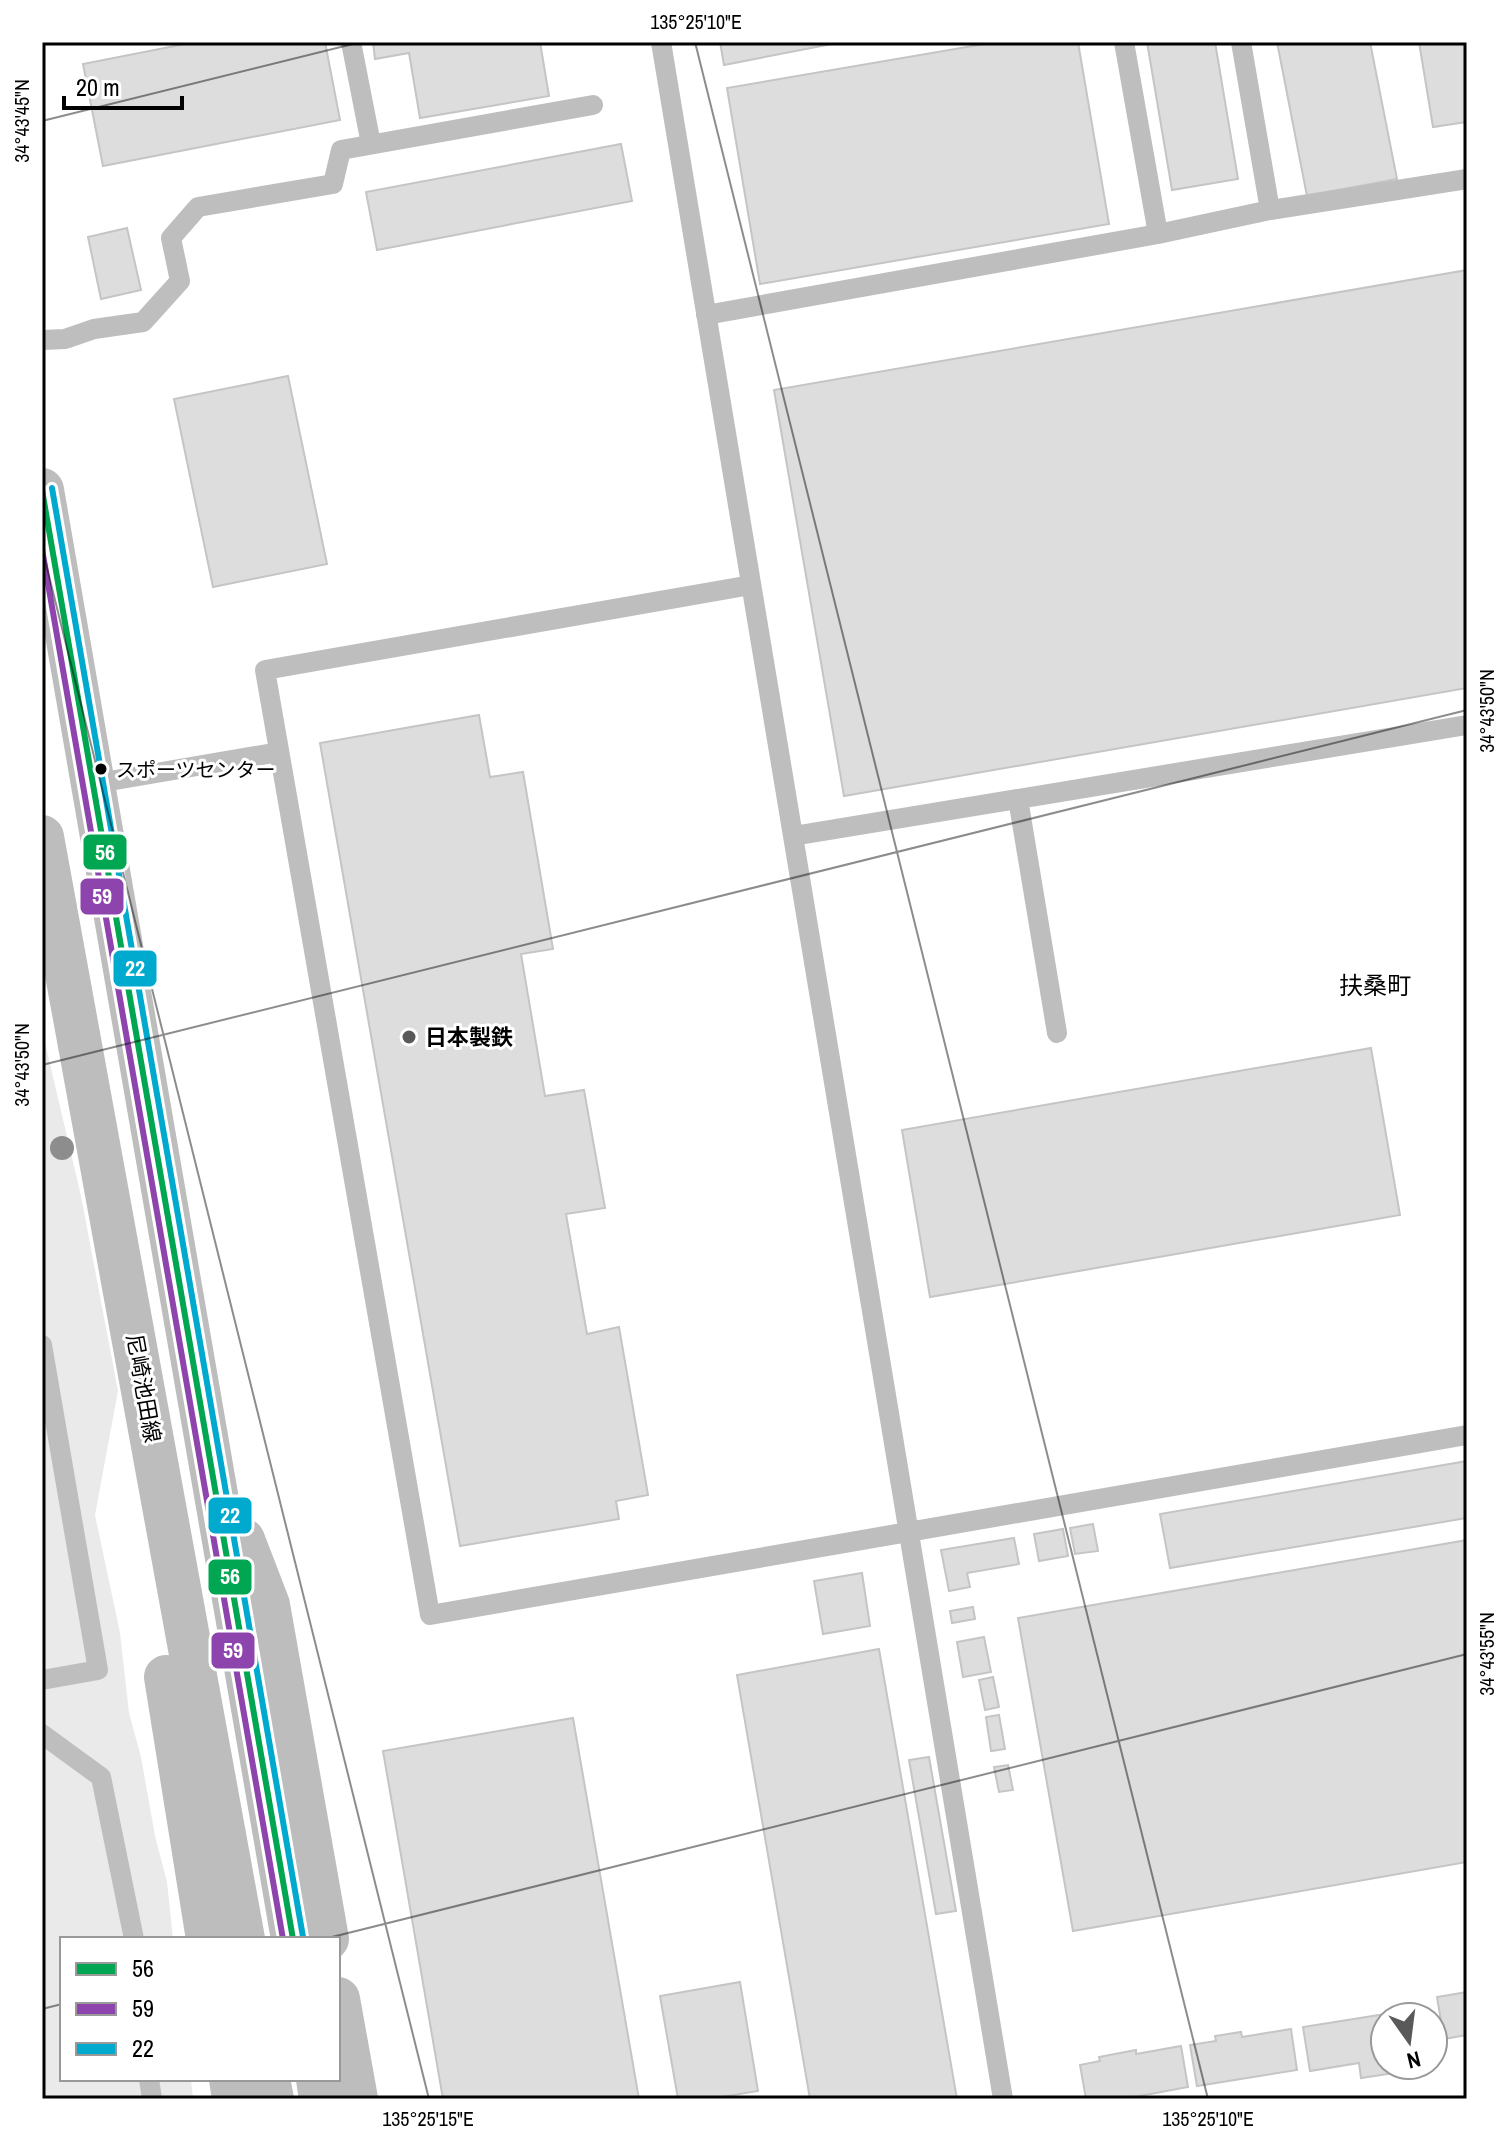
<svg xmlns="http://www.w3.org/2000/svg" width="1509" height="2141" viewBox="0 0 1509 2141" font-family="'Archivo Narrow','Noto Sans JP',sans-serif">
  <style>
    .green { fill: #eaeaea }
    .building { fill: #ddd; stroke: #c5c5c5; stroke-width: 2 }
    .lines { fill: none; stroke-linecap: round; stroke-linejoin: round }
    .service { stroke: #bebebe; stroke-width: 20 }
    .primary { stroke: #bdbdbd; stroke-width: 44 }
    .bus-1-casing { stroke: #fff; stroke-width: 12 }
    .bus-2-casing { stroke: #fff; stroke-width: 12 }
    .bus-3-casing { stroke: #fff; stroke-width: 12 }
    .bus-1 { stroke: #00a651; stroke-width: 6 }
    .bus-2 { stroke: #8e44ad; stroke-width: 6 }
    .bus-3 { stroke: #00a9ce; stroke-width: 6 }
    .tree { fill: #8d8d8d }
    .ticks { fill: none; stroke: #000; stroke-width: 2; stroke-opacity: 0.45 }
    .bus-dot { fill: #000; stroke: #fff; stroke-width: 3 }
    .poi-dot { fill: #595959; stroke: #fff; stroke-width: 3 }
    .labels { text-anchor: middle; stroke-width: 6; stroke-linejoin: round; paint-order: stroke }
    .bus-label { font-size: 20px; fill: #000; stroke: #fff; text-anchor: start }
    .poi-label { font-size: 22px; font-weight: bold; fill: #000; stroke: #fff; text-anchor: start }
    .street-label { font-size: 22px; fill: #000; stroke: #fff }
    .neighbourhood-label { font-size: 24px; fill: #000; stroke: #fff }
    .line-badge { stroke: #fff; stroke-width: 3 }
    .badge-label { font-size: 22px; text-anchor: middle; font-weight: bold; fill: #fff }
    .neatline { fill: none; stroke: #000; stroke-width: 3 }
    .ticks-label { font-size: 20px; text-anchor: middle; fill: #000 }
  </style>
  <rect width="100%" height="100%" fill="#fff"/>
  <path class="green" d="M42,1030L81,1196L118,1391L95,1515L120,1633L129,1713L141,1757L155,1836L167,1882L173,1939H62V2079H191L193,2099H42Z"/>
  <path class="building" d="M195,42H325L340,120L103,166L83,64Z
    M373,42H540L549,96L420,118L409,53L375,59Z
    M720,42H842L724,65Z
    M996,42H1078L1109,224L760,284L727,88Z
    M1147,42H1215L1238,179L1172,190Z
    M1277,42H1370L1397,179L1307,196Z
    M1419,42H1467V122L1433,127Z
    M621,144L632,201L377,250L366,192Z
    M127,228L141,290L101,299L88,237Z
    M1467,270V688L844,796L774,390Z
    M288,376L327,564L213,587L174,399Z
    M479,715L490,777L523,772L553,949L521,954L545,1096L584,1090L605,1208L566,1214L587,1334L619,1327L648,1495L616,1501L619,1519L460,1546L320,743Z
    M1371,1048L1400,1215L930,1297L902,1130Z
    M1467,1461V1518L1170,1568L1160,1514Z
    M1093,1524L1098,1551L1075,1554L1070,1528Z
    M1063,1529L1068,1556L1039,1561L1034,1534Z
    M1014,1538L1019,1564L967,1573L970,1587L949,1591L941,1550Z
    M1467,1540V1862L1073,1931L1018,1618Z
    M862,1573L870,1626L823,1634L814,1581Z
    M973,1607L975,1619L952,1623L950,1611Z
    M984,1637L991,1672L963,1677L957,1642Z
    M879,1649L957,2099H810L737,1675Z
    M993,1677L999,1707L985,1710L979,1680Z
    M999,1715L1005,1749L991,1751L986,1717Z
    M573,1718L639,2099H443L383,1751Z
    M929,1757L956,1911L936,1914L909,1760Z
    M1008,1765L1013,1790L999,1792L994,1767Z
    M740,1982L758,2091L710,2099H678L660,1996Z
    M1467,1992V2035L1444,2039L1437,1997Z
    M1392,2013L1393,2017H1385V2065H1400L1401,2072L1361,2078L1359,2063L1310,2071L1303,2027Z
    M1291,2029L1297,2070L1197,2086L1190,2045L1216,2041L1215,2036L1241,2032L1242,2037Z
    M1181,2046L1188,2087L1124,2099H1086L1080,2065L1100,2061L1099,2057L1136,2050V2054Z"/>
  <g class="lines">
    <path class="service" d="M351,42L371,144
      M661,42L1003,2099
      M1124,42L1158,234
      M1241,42L1270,210
      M706,315L1158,234L1270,210L1467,179
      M42,340L65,339L94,329L143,322L180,281L171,238L198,207L333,184L341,150L593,105
      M751,585L265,670L430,1615L1467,1435
      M92,784L279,752
      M1018,799L1057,1033
      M793,836L1467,725
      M42,1345L98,1670L42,1680
      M42,1734L101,1777L134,1939
      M149,2079L152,2099"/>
    <path class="primary" d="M42,490L293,1939
      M42,837L243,1939
      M243,1540L268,1605L327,1939
      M166,1677L208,1939
      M338,1999L356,2099
      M231,2079L234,2099
      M268,2079L272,2099
      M318,2079L321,2099"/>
    <defs>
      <path id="bus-1" d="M42,490L293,1939"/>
      <path id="bus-2" d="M42,549L283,1939"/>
      <path id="bus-3" d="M52,488L303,1937"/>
    </defs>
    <use href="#bus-1" class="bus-1-casing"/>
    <use href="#bus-2" class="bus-2-casing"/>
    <use href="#bus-3" class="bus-3-casing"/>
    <use href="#bus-1" class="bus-1"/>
    <use href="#bus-2" class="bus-2"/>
    <use href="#bus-3" class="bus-3"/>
  </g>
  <circle class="tree" cx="62" cy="1148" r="12"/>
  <path class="ticks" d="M695,42L1208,2099M42,121L361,42M42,548L429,2099M42,1065L1467,710M324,1939L1467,1654M42,2009L62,2004"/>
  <circle class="bus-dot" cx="101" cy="769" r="7"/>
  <circle class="poi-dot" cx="409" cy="1037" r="8"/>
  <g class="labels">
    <g class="bus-label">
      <text x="116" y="777">スポーツセンター</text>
    </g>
    <g class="poi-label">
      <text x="425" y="1045">日本製鉄</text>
    </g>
    <g class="street-label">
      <text transform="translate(144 1388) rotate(80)" y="8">尼崎池田線</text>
    </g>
    <g class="neighbourhood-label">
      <text x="1375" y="994">扶桑町</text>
    </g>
  </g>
  <g class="line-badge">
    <rect x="82" y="833" width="46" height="38" rx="8" fill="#00a651"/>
    <rect x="79" y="877" width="46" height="39" rx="8" fill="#8e44ad"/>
    <rect x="112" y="949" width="46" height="39" rx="8" fill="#00a9ce"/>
    <rect x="207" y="1496" width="46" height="39" rx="8" fill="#00a9ce"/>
    <rect x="207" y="1558" width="46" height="38" rx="8" fill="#00a651"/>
    <rect x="210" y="1631" width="46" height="39" rx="8" fill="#8e44ad"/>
  </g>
  <g class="badge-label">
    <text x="105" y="860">56</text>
    <text x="102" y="904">59</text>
    <text x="135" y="976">22</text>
    <text x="230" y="1523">22</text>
    <text x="230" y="1584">56</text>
    <text x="233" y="1658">59</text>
  </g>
  <rect width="1509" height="2141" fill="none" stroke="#ffffff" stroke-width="88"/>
  <rect x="60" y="1937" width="280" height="144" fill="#ffffff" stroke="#999999" stroke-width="2"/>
  <rect x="76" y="1963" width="40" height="12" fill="#00a651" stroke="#999999" stroke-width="2"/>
  <text x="132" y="1977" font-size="24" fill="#000000">56</text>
  <rect x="76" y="2003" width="40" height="12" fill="#8e44ad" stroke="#999999" stroke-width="2"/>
  <text x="132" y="2017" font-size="24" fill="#000000">59</text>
  <rect x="76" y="2043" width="40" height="12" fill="#00a9ce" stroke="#999999" stroke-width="2"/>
  <text x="132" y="2057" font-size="24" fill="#000000">22</text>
  <g transform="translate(1409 2041) rotate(166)"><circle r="38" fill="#ffffff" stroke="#999999" stroke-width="2"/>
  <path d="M0-6L14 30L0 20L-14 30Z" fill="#595959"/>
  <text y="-12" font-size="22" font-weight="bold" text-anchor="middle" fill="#000000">N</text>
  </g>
  <path d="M64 96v12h118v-12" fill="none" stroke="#000000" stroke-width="4"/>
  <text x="76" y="96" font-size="24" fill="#000000" stroke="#ffffff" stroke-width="6" paint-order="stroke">20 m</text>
  <rect x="44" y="44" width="1421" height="2053" class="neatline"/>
  <g class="ticks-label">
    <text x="696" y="29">135°25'10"E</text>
    <text transform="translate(22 121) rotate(-90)" y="7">34°43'45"N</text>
    <text transform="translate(1487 711) rotate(-90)" y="7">34°43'50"N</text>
    <text transform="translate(22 1065) rotate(-90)" y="7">34°43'50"N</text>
    <text transform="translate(1487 1654) rotate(-90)" y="7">34°43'55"N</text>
    <text x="428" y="2126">135°25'15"E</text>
    <text x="1208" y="2126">135°25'10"E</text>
  </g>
</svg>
